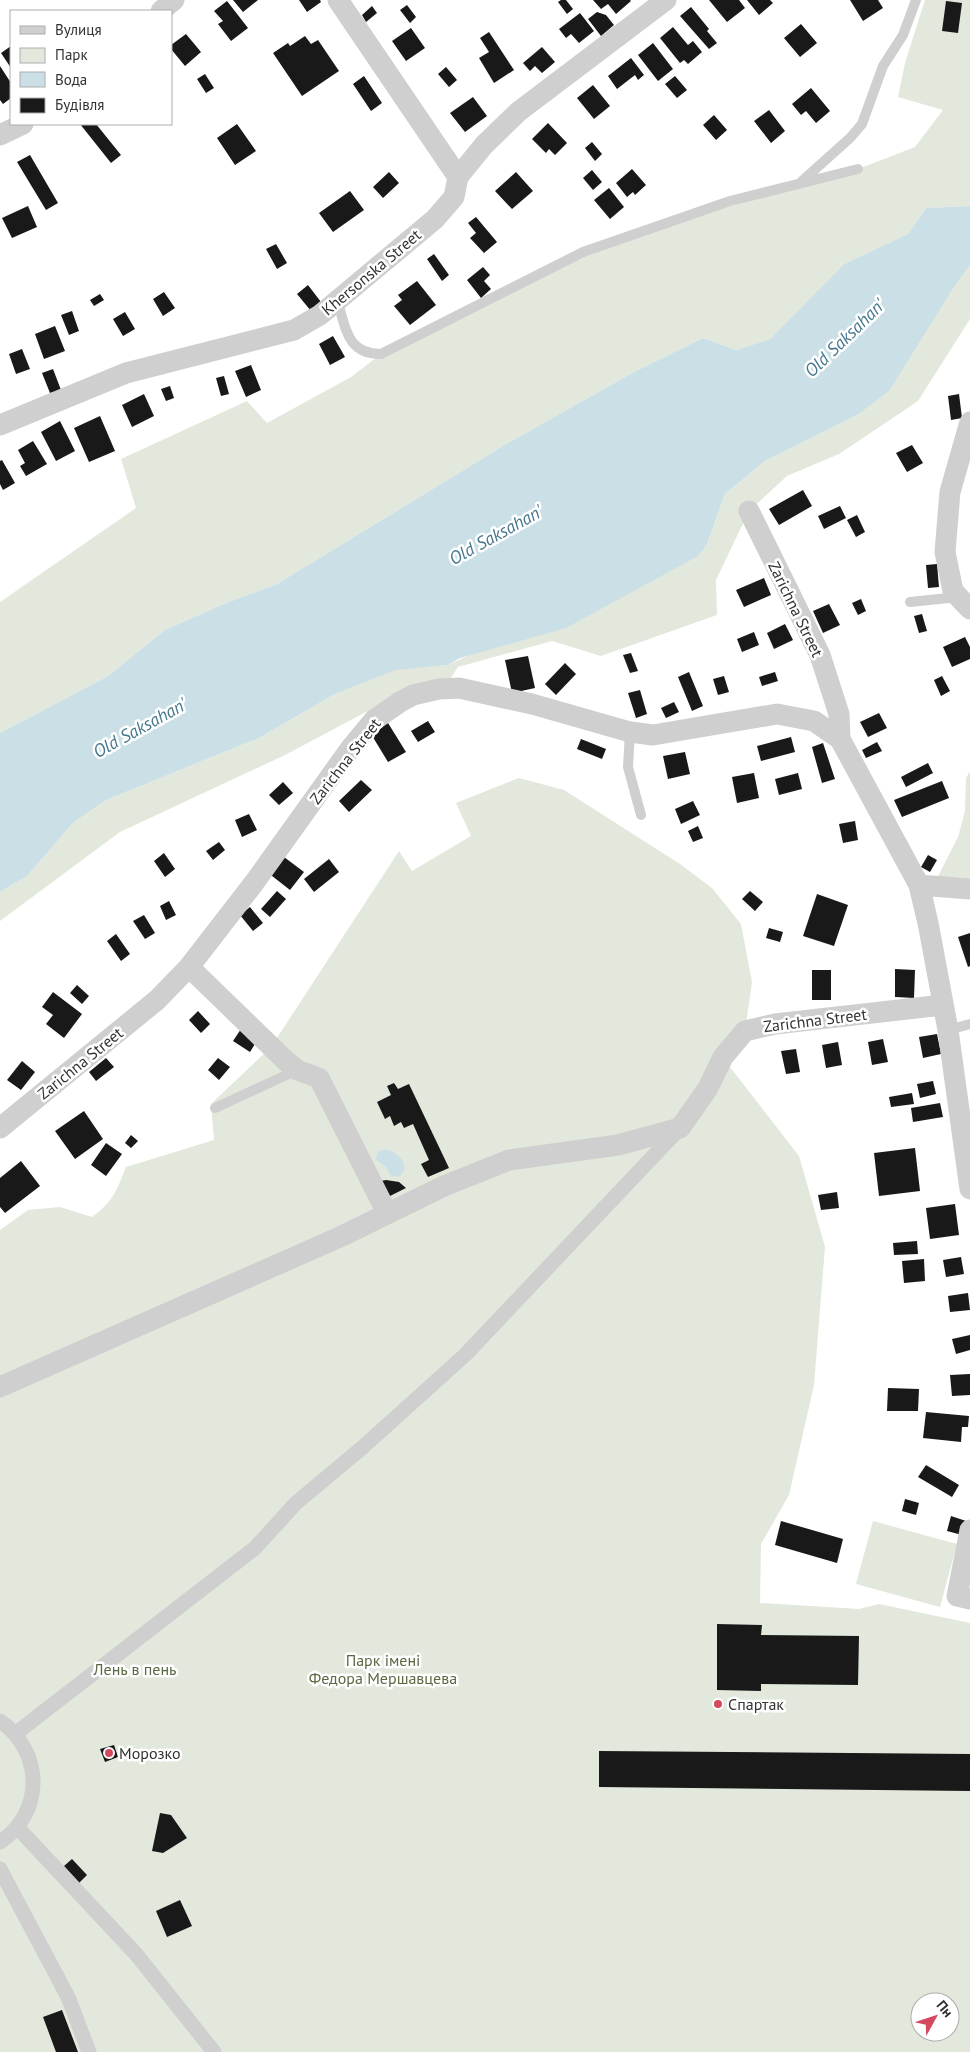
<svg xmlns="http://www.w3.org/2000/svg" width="970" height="2052" viewBox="0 0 970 2052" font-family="'PT Sans',sans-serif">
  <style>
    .green { fill: #e3e8dc; fill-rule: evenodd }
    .water { fill: #cbdfe6 }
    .building { fill: #191919 }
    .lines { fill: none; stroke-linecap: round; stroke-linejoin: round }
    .service { stroke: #cfcfcf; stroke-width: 10 }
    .pedestrian { stroke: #cfcfcf; stroke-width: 15 }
    .minor { stroke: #cfcfcf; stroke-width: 21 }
    .poi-dot { fill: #d4495e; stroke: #fff; stroke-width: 2 }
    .labels { text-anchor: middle; stroke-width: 5; stroke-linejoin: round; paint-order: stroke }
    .street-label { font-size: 16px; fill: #323232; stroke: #fff }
    .park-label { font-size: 16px; fill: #596a43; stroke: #fff }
    .poi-label { font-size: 16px; fill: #323232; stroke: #fff; text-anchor: start }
    .water-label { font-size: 18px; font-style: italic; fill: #47788d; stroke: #fff }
  </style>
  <rect width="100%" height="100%" fill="#fff"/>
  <path class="green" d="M925,0H970V206L926,208L908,234L844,264L770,339L736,350L703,338L634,372L508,443L277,584L226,603L165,630L108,676L0,733V602L136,508L121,459L247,401L267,423L351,377L381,354L521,282L640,232L858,169L915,147L943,110L898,97L905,63Z
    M970,265V319L918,401L839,454L787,476L749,511L716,580L717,615L601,656L552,641L458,667L442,691L383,703L285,755L120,832L0,921V892L27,876L73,823L106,800L259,738L335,694L395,669L448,665L707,544L725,494L765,461L857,415Z
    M970,771V889L933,886L958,837L965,811L966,778Z
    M519,778L564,790L680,864L712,888L741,924L752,982L745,1031L723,1058L799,1156L825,1247L814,1385L789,1495L761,1544L760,1603L859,1609L879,1604L970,1623V2052H0V1230L28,1210L60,1207L92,1217C113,1202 117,1190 126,1167L214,1140L211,1104L271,1047L399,851L412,871L471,836L456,803ZM920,2002H950V2032H920Z
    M873,1521L957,1544L940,1607L856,1584Z"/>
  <path class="water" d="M970,206V265L952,290L889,391L857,415L765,461L725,494L707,544L698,556L566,628L460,658L448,665L395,670L335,694L259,738L106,800L73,823L27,876L0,892V733L108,676L165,630L226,603L277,584L508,443L634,372L703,338L736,350L770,339L844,264L908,234L926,208Z
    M386,1149C399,1153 412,1166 399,1177L390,1175L386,1167L375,1159L379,1151Z"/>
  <path class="building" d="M233,0H258L243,12Z
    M299,0H320L321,2L307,12Z
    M561,0H566L573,9L567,14L558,2Z
    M593,0H630L631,1L616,14L608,4L601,9Z
    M709,0H739L745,8L727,22Z
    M747,0H770L773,3L759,15Z
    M850,0H878L883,8L863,21Z
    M227,1L248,28L231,41L218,24L223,21L214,11Z
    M946,1L962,3L958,33L942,31Z
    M407,5L416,17L410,23L400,10Z
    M372,6L377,13L366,22L362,15Z
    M691,7L709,29L707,31L717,43L709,49L680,16Z
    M597,12L606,15L614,25L601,36L588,19Z
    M580,13L594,31L579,43L571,34L566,38L559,29Z
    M801,24L817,43L800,57L784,38Z
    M673,27L688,45L693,41L702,52L688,64L684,60L680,63L660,38Z
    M411,28L425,48L406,61L392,41Z
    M489,32L514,70L494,83L479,58L489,52L480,38Z
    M186,34L201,52L185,66L171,49V45Z
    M305,36L311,44L318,40L339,71L302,96L273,53L288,43L290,46Z
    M653,43L673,69L658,81L638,55Z
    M11,46V68L1,53Z
    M542,47L555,62L542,73L535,66L530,71L523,63Z
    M631,58L644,75L638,80L635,75L617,89L608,76Z
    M0,66L11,83V98L3,104L0,100Z
    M446,67L457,80L449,87L438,74Z
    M205,74L214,88L206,93L197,79Z
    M364,76L382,103L371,111L353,84Z
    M675,76L687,90L677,98L665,84Z
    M593,85L610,106L594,119L577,98Z
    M811,88L830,111L816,123L806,111L801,115L792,104Z
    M473,97L487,116L465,132L450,113Z
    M769,110L785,131L771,143L754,121Z
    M714,115L727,130L716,140L703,125Z
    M548,123L567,143L555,155L549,149L546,153L532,139Z
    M80,124H96L121,155L111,163Z
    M237,124L256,151L235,165L217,138Z
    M592,142L602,154L595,161L585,148Z
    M30,155L58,203L46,210L17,162Z
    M632,169L646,185L635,195L633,192L627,197L616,183Z
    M592,170L602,182L593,190L583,178Z
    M389,172L399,183L383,198L373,187Z
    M516,172L533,191L512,209L495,191Z
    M609,188L624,207L610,219L594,200Z
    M350,191L364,210L333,232L319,213Z
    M28,206L37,227L12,238L2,218Z
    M476,217L497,242L484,253L470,238L476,233L468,223Z
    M276,244L287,263L277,269L266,249Z
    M434,254L449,275L442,281L427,259Z
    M483,267L490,275L484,281L491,289L481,298L467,280Z
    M417,281L436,305L410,325L394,306L402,300L398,295Z
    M308,285L321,302L311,311L297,294Z
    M164,292L175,308L163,316L153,299Z
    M100,294L104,300L94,306L90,300Z
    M72,311L79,331L69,335L61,315Z
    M125,312L135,329L123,336L113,319Z
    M55,326L65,351L44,359L35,334Z
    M333,336L345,357L330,365L319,344Z
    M22,349L30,369L16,374L9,354Z
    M251,365L261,390L246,397L235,371Z
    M53,369L61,390L50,393L42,373Z
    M224,376L229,394L221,396L216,378Z
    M170,386L174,398L166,401L161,389Z
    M144,394L154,416L132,427L122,405Z
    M959,394L962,418L951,420L948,396Z
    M100,416L115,451L89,462L74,428Z
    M60,421L75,451L56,461L41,432Z
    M33,441L47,464L26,476L20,466L25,463L18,450Z
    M912,445L923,463L907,472L896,453Z
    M2,460L15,483L3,490L0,484V461Z
    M803,490L812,506L779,525L769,509Z
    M840,506L846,518L824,529L818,516Z
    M857,515L865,532L856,537L847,520Z
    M937,564L939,587L928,588L926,565Z
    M764,578L771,595L744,607L736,590Z
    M861,599L866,611L858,615L852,603Z
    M829,604L840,625L823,633L813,611Z
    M922,614L927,631L919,633L914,616Z
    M785,624L793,640L774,649L767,633Z
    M754,632L759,645L742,652L737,639Z
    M965,637L970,647V659L952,667L943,647Z
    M631,653L638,671L630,673L623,655Z
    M528,656L535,688L512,693L505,660Z
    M565,663L576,674L556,695L545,684Z
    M689,672L703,706L692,711L678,677Z
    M775,672L778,681L762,686L759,677Z
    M724,676L729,692L718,695L713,679Z
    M942,676L950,691L941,696L934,680Z
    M640,690L647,714L636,718L628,693Z
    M674,702L679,712L666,718L661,708Z
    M879,713L887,728L868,737L860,722Z
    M428,721L435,732L418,742L411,731Z
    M388,723L406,752L388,762L371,734Z
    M791,737L795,752L761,761L757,746Z
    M581,739L606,749L602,759L577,749Z
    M877,742L882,751L866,758L862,750Z
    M823,743L835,779L822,783L812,747Z
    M685,752L690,774L668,779L663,756Z
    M928,763L933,773L906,787L901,777Z
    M754,773L759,798L737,803L732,777Z
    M798,773L802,789L779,795L775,779Z
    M361,780L372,790L349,812L339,801Z
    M942,781L949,798L902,817L894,800Z
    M283,782L293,793L279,805L269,795Z
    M693,801L700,815L681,824L675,809Z
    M249,814L257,830L242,837L235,820Z
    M855,821L858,840L843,843L839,824Z
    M698,826L703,838L693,842L688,831Z
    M219,842L225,850L213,860L206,851Z
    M164,853L175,869L165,877L154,861Z
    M280,854L304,872L290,890L267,872Z
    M928,855L937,860L930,872L921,867Z
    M329,859L339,872L314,892L304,879Z
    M277,891L286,899L270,917L261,909Z
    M750,891L763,902L755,911L742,899Z
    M817,894L848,905L834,946L803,936Z
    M169,901L176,915L166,920L160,906Z
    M250,907L263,923L253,931L240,915Z
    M144,915L155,933L145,939L133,921Z
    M769,928L783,932L780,942L766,938Z
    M970,933V966L968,967L958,937Z
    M116,934L130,954L121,961L107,941Z
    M895,969L915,970L914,998L895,997Z
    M812,970H831V1000H812Z
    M77,985L89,996L82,1004L70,993Z
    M53,992L82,1014L64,1038L46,1024L53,1015L42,1007Z
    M198,1011L210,1024L201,1033L189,1020Z
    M241,1029L258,1039L250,1052L233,1041Z
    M937,1034L941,1054L923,1058L919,1037Z
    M883,1039L888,1062L872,1065L868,1042Z
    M838,1042L842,1065L826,1068L822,1045Z
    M796,1049L800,1072L786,1074L781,1051Z
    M106,1058L114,1067L96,1081L89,1072Z
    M218,1058L230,1067L219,1080L208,1070Z
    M22,1061L35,1072L21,1090L7,1080Z
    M933,1081L936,1094L920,1098L917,1084Z
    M394,1083L398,1089L409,1084L449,1168L428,1177L421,1164L429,1160L413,1124L404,1128L401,1122L394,1126L390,1116L385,1119L377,1102L391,1095L387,1086Z
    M912,1093L914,1104L891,1107L889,1097Z
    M940,1103L943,1117L913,1122L911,1108Z
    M84,1111L103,1139L75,1159L55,1131Z
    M131,1135L138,1141L131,1148L125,1143Z
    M106,1143L122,1154L106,1176L91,1165Z
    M915,1148L920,1191L879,1196L874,1153Z
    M21,1161L40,1186L5,1213L0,1207V1178Z
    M386,1180L399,1182L406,1188L388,1197L381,1181Z
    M837,1192L839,1208L821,1210L818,1195Z
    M955,1204L959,1235L930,1239L926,1208Z
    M917,1241L918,1254L894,1255L893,1243Z
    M961,1257L964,1274L946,1277L943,1260Z
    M924,1259L925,1281L904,1283L902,1261Z
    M968,1293L970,1310L950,1312L948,1296Z
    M970,1335V1350L956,1354L952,1339Z
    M970,1374V1395L952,1396L950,1375Z
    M888,1388L919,1389L918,1411H887Z
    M926,1412L969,1416L968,1427H962L961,1442L923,1438Z
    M926,1465L959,1485L952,1497L918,1477Z
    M905,1499L919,1503L916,1515L902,1511Z
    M951,1516L966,1521L962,1535L947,1531Z
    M781,1521L843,1539L837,1563L775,1545Z
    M717,1624L762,1625L761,1635L859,1636L858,1685L761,1684V1691L717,1690Z
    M114,1745L118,1757L105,1762L100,1749Z
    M599,1751L970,1754V1791L599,1787Z
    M160,1813L171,1815L187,1838L163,1853L152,1851Z
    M72,1859L87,1875L79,1883L64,1866Z
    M180,1900L192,1926L167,1937L156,1911Z
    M62,2010L78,2052H56L43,2017Z"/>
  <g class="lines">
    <path class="service" d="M802,181L850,138L862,124L883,66L903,35L916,0
      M337,300C346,327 346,354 381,354L583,252L730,201L858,169
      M910,602L958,597
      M630,732L628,767L641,815
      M948,1030L970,1024
      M215,1108L297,1070"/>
    <path class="pedestrian" d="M0,1721C43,1751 45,1812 0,1842
      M15,1734L255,1548L296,1503L363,1447L466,1354L680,1128
      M17,1827L136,1954L214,2052
      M0,1869L68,1997L89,2052"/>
    <path class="minor" d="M338,0L458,177
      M161,11L174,0
      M0,135L23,124
      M970,422L950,492L945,552L953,591L970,609
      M0,425L126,373L294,330L320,315L435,219L454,197L458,177L484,145L518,112L666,0
      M749,511L820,655L839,714L840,739
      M919,885L970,889
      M189,967L286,1061L297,1070L319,1078L387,1213
      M0,1128L157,1000L189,967L254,883L350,749L374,720L400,702L413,695L439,689L459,688L532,704L630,732L653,735L777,714L814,721L840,739L919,885L928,923L948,1030L970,1189
      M0,1387L342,1236L444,1186L509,1160L618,1145L680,1128L708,1088L723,1057L745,1031L775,1024L943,1005
      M970,1530L957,1596L970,1599"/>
  </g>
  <g class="poi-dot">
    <circle cx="718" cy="1704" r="5"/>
    <circle cx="109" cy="1753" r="5"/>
  </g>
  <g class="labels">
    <g class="street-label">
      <text transform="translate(371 272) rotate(-40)" y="6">Khersonska Street</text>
      <text transform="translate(796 609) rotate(64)" y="6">Zarichna Street</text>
      <text transform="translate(345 761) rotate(-52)" y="6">Zarichna Street</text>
      <text transform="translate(815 1020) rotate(-7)" y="6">Zarichna Street</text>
      <text transform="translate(80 1063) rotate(-39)" y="6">Zarichna Street</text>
    </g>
    <g class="park-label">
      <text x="383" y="1666">Парк імені<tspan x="383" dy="18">Федора Мершавцева</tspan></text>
      <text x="135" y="1675">Лень в пень</text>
    </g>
    <g class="poi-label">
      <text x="728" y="1710">Спартак</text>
      <text x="119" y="1759">Морозко</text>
    </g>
    <g class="water-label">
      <text transform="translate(845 338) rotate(-44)" y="6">Old Saksahan'</text>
      <text transform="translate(496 535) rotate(-29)" y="6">Old Saksahan'</text>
      <text transform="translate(140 728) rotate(-29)" y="6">Old Saksahan'</text>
    </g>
  </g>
  <rect x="10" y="10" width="162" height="115" fill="#ffffff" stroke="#adadad"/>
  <rect x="20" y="26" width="25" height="8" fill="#cfcfcf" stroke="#adadad"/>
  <text x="55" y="35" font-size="15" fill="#323232">Вулиця</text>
  <rect x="20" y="48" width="25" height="15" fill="#e3e8dc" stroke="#adadad"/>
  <text x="55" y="60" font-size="15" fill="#323232">Парк</text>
  <rect x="20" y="72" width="25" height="15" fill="#cbdfe6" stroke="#adadad"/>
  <text x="55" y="85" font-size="15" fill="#323232">Вода</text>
  <rect x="20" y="98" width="25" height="15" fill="#191919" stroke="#adadad"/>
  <text x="55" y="110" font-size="15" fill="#323232">Будівля</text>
  <g transform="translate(935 2017) rotate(50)"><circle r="24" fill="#ffffff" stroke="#adadad"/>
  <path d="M0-4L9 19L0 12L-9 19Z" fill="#d4495e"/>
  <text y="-8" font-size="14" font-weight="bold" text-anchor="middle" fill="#323232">Пн</text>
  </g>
</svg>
